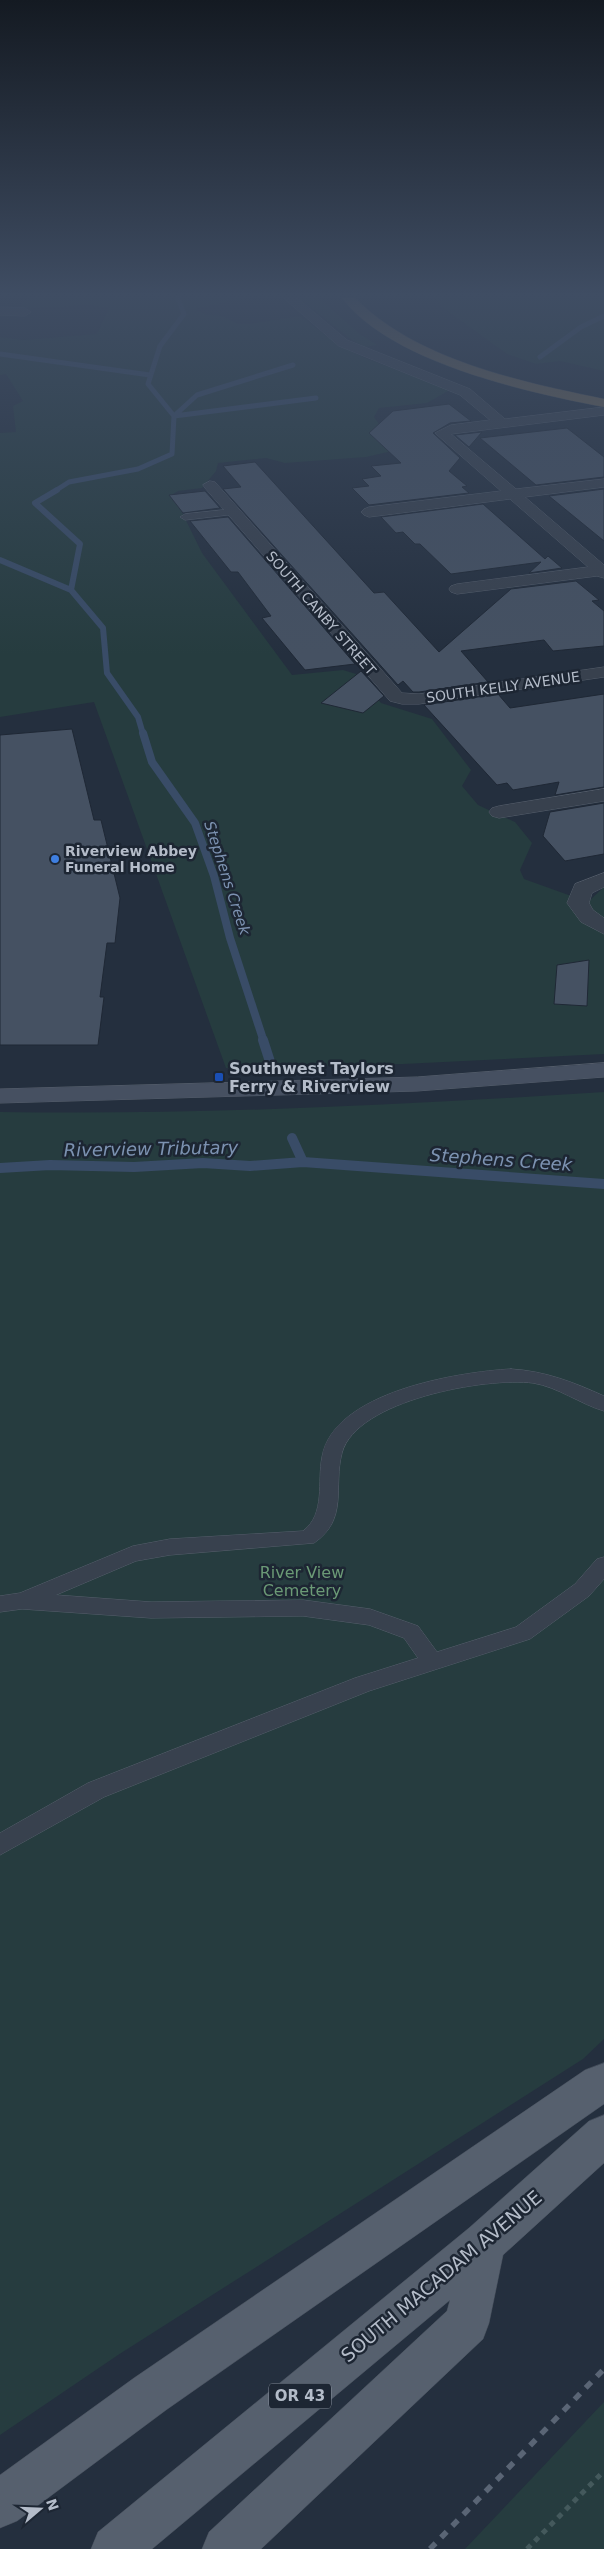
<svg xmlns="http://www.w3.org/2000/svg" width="604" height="2549" viewBox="0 0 604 2549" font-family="'DejaVu Sans',sans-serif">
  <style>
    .green { fill: #263c3f }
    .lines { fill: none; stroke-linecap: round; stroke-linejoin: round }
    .stream-far3 { stroke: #394c67; stroke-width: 5 }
    .stream-far2 { stroke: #394c67; stroke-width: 6 }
    .stream-far1 { stroke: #394c67; stroke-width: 8 }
    .stream { stroke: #394c67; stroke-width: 10 }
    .building { fill: #455162; stroke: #1f2835 }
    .lane-casing { stroke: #565f6c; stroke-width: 1 }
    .street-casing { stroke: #565f6c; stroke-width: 1 }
    .secondary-casing { stroke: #565f6c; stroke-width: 1 }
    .primary-casing { stroke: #414a57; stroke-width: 1 }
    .highway-casing { stroke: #434c59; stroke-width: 1 }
    .path { stroke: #44595c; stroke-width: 5; stroke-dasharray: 5.5 5.5; stroke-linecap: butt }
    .lane { fill: #38414e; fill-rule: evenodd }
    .street { fill: #38414e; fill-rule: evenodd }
    .secondary { fill: #465061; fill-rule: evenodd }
    .primary { fill: #56606e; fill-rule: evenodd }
    .highway { fill: #746855; fill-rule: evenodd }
    .rail { stroke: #5a6575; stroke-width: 5.5; stroke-dasharray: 8 8; stroke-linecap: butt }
    .shop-dot { fill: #3f7fe0; stroke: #1d2633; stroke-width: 2 }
    .transit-dot { fill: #1a4fb4; stroke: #1d2633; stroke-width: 2 }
    .labels { text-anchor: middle; stroke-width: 5; stroke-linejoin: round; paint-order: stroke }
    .far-street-label { font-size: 14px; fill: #b4bcc9; stroke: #1d2633 }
    .far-poi-label { font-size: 14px; font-weight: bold; fill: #b4bcc9; stroke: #1d2633; text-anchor: start }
    .far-water-label { font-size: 15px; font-style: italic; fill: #7c92b1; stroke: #1d2633 }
    .shield { fill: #1d2633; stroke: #878f9c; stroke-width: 1 }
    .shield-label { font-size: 15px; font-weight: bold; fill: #b4bcc9 }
    .poi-label { font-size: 16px; font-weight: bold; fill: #b4bcc9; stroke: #1d2633; text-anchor: start }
    .park-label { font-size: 16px; fill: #6b9a76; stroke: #1d2633 }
    .water-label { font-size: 18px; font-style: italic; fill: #7c92b1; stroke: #1d2633 }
    .near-street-label { font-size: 19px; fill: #b4bcc9; stroke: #1d2633 }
  </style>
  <rect width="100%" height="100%" fill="#242f3e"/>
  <path class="green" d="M27,298H246L194,309L207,315L222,316L238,324H250L300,316L337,344L365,358L446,388L448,391L427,403L379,408L374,417L379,424L395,427L392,451L366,457L285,463L266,458L218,463L216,471L202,488L178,491L173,494L202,553L292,675L343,670L356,674L381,703L432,719L471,770L462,786L478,805L515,822L532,843L520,870L524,879L588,902L604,887V1054L403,1064L226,1068L94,702L0,717V433L16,432L13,406L23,401L6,374L0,375V337L24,340L97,334L109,308L89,305L19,309Z
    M299,298H319L361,335L377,345L364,347L352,340Z
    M434,298H604V371L560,361L536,364L507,354L442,307Z
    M604,1092V2039L583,2059L118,2355L0,2435V1112C202,1115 403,1105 604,1092Z
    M604,2402V2549H465Z"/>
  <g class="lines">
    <path class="stream-far3" d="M0,354L150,375
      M540,357L581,327L604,316
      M174,416L316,398
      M174,416L197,395L293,365
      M55,491L69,482L138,469L172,454L174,416L148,384L160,346L184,314L178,298"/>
    <path class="stream-far2" d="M57,490L35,503L80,544L71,590L103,628L107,673L138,717L143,734
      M0,560L71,590"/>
    <path class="stream-far1" d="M143,733L152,762L195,823L214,876L230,938L264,1042"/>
    <path class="stream" d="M263,1040L272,1068
      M292,1138L303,1162L604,1184
      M0,1168L50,1165L134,1167L203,1163L250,1166L303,1162"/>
  </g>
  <path class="building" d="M449,404L471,421L450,423L433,433L460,458L449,471L467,486L462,487L469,493L369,505L352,488L369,486L362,479L381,476L371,466L401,463L369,433L393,411Z
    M567,428L604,457V477L536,485L480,438Z
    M482,432L469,447L455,435Z
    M255,462L374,593L384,592L439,652L511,589L576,581L599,600L592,601L604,611V646L553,651L544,640L461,651L488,682L419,692H413L403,681L398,685L223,489L241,487L223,466Z
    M604,489V541L549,496Z
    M205,491L220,508L183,513L169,495Z
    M483,504L545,559L548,556L562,568L529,573L541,562L451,574L420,544H415L403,532L396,533L381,517Z
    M228,517L355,664L305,670L262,618L271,616L238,572H231L190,521Z
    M361,671L384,696L363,713L321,703Z
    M498,694L510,708L604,694V787L555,795L559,782L513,790L507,783L497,785L424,705Z
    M72,729L94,820H101L120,898L115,943H107L100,997H104L98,1045H0V735Z
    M604,803V854L565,861L543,836L550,812Z
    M589,960L587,1006L554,1004L557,965Z"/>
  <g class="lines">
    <defs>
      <path id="lane" d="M233,509L238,512L236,514L185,520L180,517L185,514Z
        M511,1369C545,1371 573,1382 604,1396V1411C580,1404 558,1387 533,1383C487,1377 356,1400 342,1453C333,1487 349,1519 314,1543L170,1555L136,1561L56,1595L151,1602L303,1600L370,1609L418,1626L437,1652L516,1627L575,1584L597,1559L604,1557V1579L589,1596L530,1639L369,1691L104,1797L0,1855V1833L88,1783L355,1678L418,1658L404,1638L369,1625L303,1616L151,1618L22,1609L0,1612V1596L20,1593L133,1546L170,1539L303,1531C326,1514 317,1481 322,1457C333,1392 458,1372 511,1369Z"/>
      <path id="street" d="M284,298H297L347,340L470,389L505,419L604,407V415L451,434L516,489L604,479V487L525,497L604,565V578L597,576L457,594L451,592L449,589L451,586L457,584L588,567L510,499L369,517L364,515L361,512L364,509L369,507L501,491L435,433L451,425L490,420L460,395L339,346Z
        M0,307L25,308L31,312L25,316L0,315Z
        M210,481L215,482L402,693L419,694L604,667V677L419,704H402L390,701L205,488L203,485Z
        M604,789V801L499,818L492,816L489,812L492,808L499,806Z
        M604,873V887L592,893L589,903L593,910L604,918V934L581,922L567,903L575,884Z"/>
      <path id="secondary" d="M604,1063V1077L417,1091L0,1103V1089L417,1077Z"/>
      <path id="primary" d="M604,2063V2104L166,2410L17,2521L0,2528V2475L134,2378L585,2070Z
        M604,2115V2163L503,2255L489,2323L483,2339L261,2549H202L209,2532L447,2311L450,2300L152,2549H91L98,2532L469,2228L589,2121Z"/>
      <path id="highway" d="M342,298H355C416,360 521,382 604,399V407C527,392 392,363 342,298Z"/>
    </defs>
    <use href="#lane" class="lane-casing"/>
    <use href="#street" class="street-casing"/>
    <use href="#secondary" class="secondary-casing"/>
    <use href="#primary" class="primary-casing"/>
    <use href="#highway" class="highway-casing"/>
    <path class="path" d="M527,2549L604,2471"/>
    <use href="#lane" class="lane"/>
    <use href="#street" class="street"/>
    <use href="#secondary" class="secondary"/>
    <use href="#primary" class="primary"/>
    <use href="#highway" class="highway"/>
    <path class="rail" d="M430,2549L604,2369"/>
  </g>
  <linearGradient id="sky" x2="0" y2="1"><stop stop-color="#141a22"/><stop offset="0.45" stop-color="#3f4d63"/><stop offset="1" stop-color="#3f4d63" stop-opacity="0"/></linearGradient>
  <rect width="604" height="655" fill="url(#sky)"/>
  <circle class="shop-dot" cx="55" cy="859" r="5"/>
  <rect class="transit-dot" x="214" y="1072" width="10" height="10" rx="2.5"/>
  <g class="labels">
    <g class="far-street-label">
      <text transform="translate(321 613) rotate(49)" y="5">SOUTH CANBY STREET</text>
      <text transform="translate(503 687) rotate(-8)" y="5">SOUTH KELLY AVENUE</text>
    </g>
    <g class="far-poi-label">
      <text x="65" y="856">Riverview Abbey<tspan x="65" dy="16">Funeral Home</tspan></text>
    </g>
    <g class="far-water-label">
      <text transform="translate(227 878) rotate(72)" y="5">Stephens Creek</text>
    </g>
    <rect class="shield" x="269" y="2383.5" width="62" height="25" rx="4"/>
    <g class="shield-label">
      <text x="300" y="2401">OR 43</text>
    </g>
    <g class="poi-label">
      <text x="229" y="1074">Southwest Taylors<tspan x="229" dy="18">Ferry &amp; Riverview</tspan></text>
    </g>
    <g class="park-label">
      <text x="302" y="1578">River View<tspan x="302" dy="18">Cemetery</tspan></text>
    </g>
    <g class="water-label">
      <text transform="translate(151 1149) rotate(-1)" y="6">Riverview Tributary</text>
      <text transform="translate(501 1160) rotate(4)" y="6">Stephens Creek</text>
    </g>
    <g class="near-street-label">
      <text transform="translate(441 2276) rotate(-40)" y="7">SOUTH MACADAM AVENUE</text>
    </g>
  </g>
  <g transform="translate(40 2509) rotate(71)" stroke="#1d2633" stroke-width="4" paint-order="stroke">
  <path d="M0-4L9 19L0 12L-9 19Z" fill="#b4bcc9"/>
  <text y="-8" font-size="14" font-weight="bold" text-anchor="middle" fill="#b4bcc9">N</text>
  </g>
</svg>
